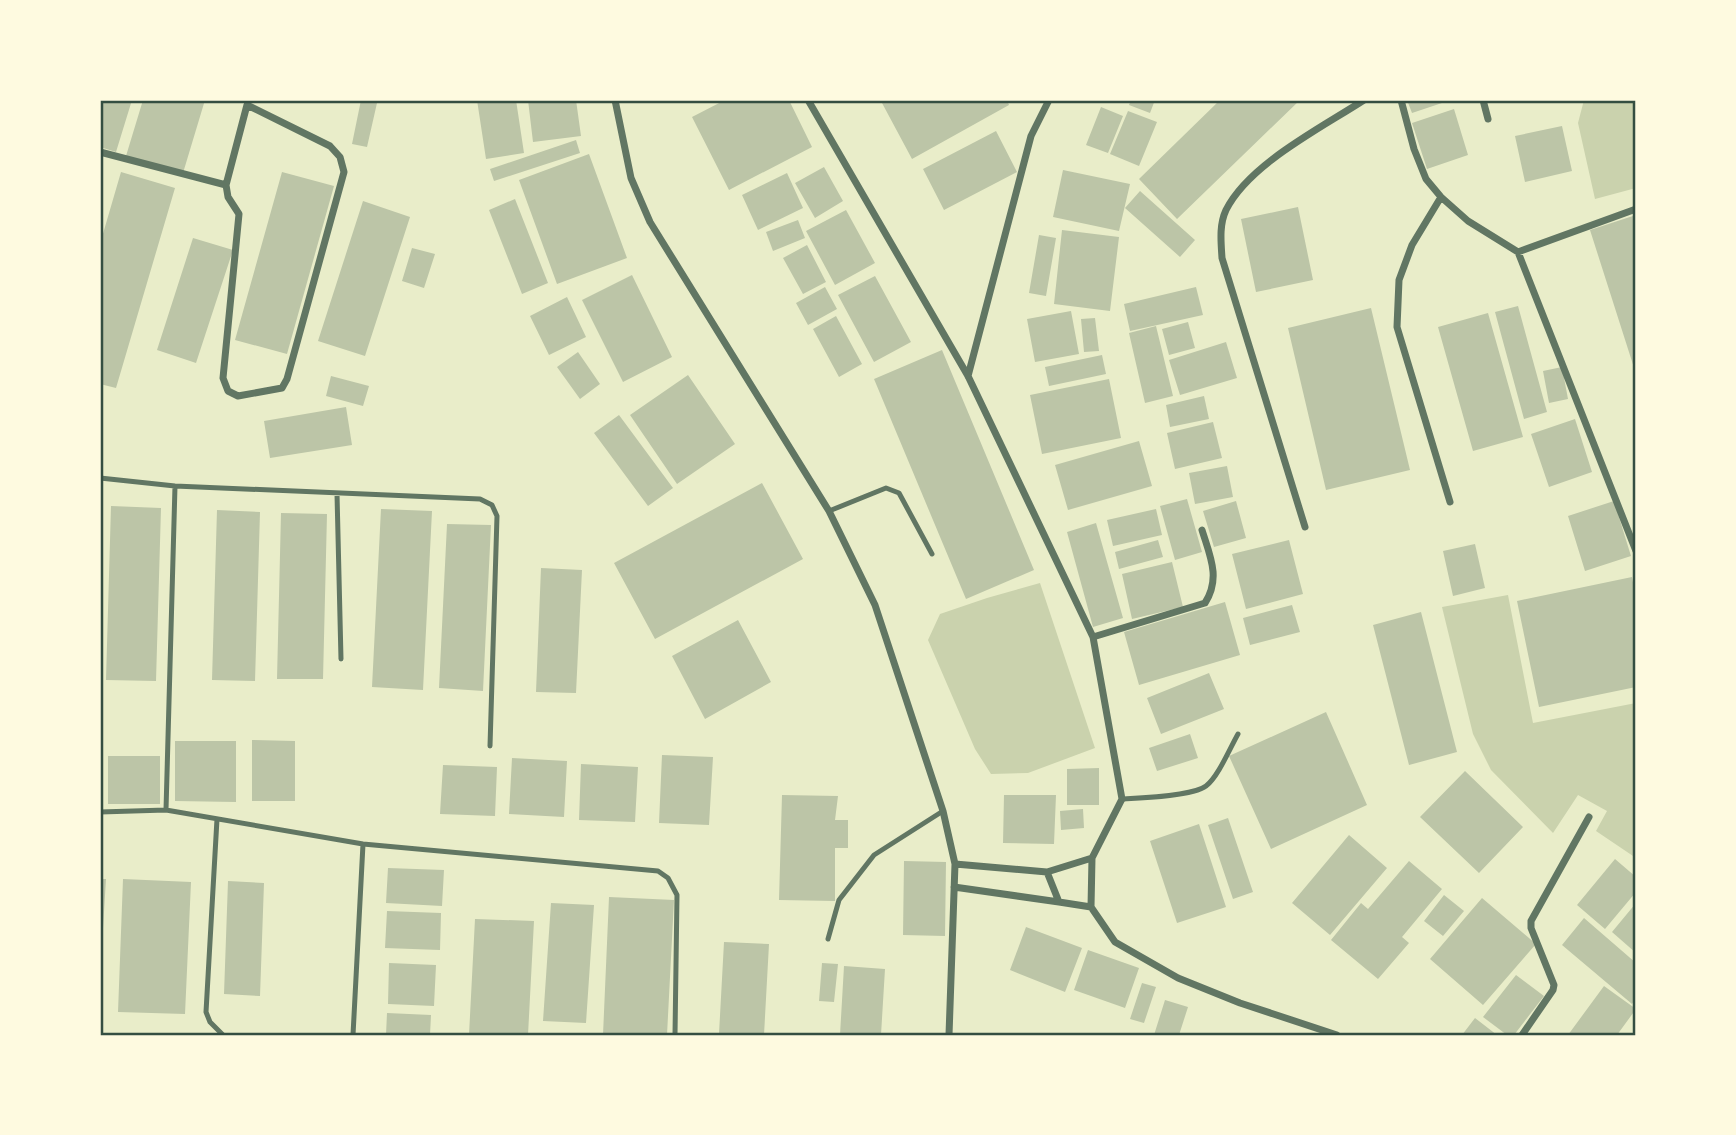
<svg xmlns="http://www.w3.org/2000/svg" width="1736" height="1135" viewBox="0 0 1736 1135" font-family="Figtree,sans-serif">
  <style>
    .green { fill: #cad2ad }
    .building { fill: #bcc5a7 }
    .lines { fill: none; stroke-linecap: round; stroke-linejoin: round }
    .service { stroke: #617663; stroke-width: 5 }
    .minor { stroke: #617663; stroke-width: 7 }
    .neatline { fill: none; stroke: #344e41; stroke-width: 2.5 }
  </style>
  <rect width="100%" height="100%" fill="#e9edc9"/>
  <path class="green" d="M1584,100H1636V188L1595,199L1578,123Z
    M1040,583L1095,748L1028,773L991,774L975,749L928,640L940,614L987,598Z
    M1508,595L1533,723L1636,703V858L1596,831L1607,811L1578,795L1553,833L1491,770L1473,734L1442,607Z"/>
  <path class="building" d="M100,100H132L116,152L100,147Z
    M143,100H205L183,173L126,156Z
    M361,100L377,103L367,147L352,144Z
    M477,100H516L524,153L486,159Z
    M528,100H576L581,136L533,142Z
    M725,100H789L812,147L729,190L692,117Z
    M888,100H1007L1009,105L912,159L882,103Z
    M1131,100H1155L1150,113L1129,105Z
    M1220,100H1300L1177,219L1139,179Z
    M1407,100H1451L1412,113Z
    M1101,107L1123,116L1108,153L1086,145Z
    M1454,109L1468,155L1427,169L1412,123Z
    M1128,111L1157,122L1139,166L1110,154Z
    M1562,126L1572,171L1525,182L1515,136Z
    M996,131L1017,172L944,210L923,169Z
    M576,140L580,153L494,181L490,169Z
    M589,154L627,258L557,284L519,180Z
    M824,167L843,201L815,218L795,183Z
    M1063,170L1130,184L1119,231L1053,217Z
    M121,172L175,188L116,388L100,384V244Z
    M282,172L334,186L287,354L235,340Z
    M787,173L803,208L758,230L742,195Z
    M1140,191L1195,240L1180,257L1125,208Z
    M515,199L548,283L522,294L489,210Z
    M363,201L410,217L365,356L318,341Z
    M1298,207L1313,280L1256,292L1241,219Z
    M846,210L875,263L835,285L806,231Z
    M1636,215V374L1590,230Z
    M798,220L805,238L773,251L766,232Z
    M1062,230L1119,237L1110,311L1054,304Z
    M1039,235L1056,238L1046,296L1029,293Z
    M193,238L233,250L196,363L157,350Z
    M807,245L826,282L803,294L783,258Z
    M412,248L435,254L424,288L402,281Z
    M632,275L672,357L623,382L582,300Z
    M875,276L911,342L874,362L838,295Z
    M825,287L837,309L808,325L796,303Z
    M1196,287L1203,315L1130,331L1124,304Z
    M567,297L586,337L549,355L530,316Z
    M1518,306L1547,412L1524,419L1495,312Z
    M1371,308L1410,470L1326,490L1288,328Z
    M1071,311L1079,354L1035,362L1027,319Z
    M1488,313L1523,437L1473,451L1438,327Z
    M836,316L862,364L839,377L813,329Z
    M1095,318L1099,351L1084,352L1081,319Z
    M1188,322L1195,348L1169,355L1162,329Z
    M1156,326L1173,396L1145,403L1129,333Z
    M1226,342L1237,378L1180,395L1169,360Z
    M942,350L1034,570L966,599L874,379Z
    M578,352L600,384L580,399L557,367Z
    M1102,355L1106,374L1049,386L1045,367Z
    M1562,367L1568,399L1549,403L1543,371Z
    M688,375L735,444L677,484L630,415Z
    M331,376L369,386L363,406L326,396Z
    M1109,379L1121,438L1042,454L1030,395Z
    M1204,396L1209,419L1170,427L1166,405Z
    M346,407L352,445L270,458L264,421Z
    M619,415L673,488L648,506L594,433Z
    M1575,419L1592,472L1549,487L1531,434Z
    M1213,422L1222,458L1175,469L1167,433Z
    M1139,441L1152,486L1068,510L1055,465Z
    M1227,466L1233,497L1195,504L1189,473Z
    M762,483L803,559L655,639L614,563Z
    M1187,499L1202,552L1175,560L1160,506Z
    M1236,501L1246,538L1214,547L1203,511Z
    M1614,501L1631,556L1585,571L1568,516Z
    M111,506L161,508L156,681L106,680Z
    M381,509L432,511L423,690L372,687Z
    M1156,509L1162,535L1113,546L1107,520Z
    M217,510L260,512L255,681L212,680Z
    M281,513L327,514L323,679H277Z
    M1096,523L1123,618L1093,627L1067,532Z
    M447,524L491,525L483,691L439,688Z
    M1158,540L1163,557L1119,569L1115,552Z
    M1289,540L1303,594L1246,609L1232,554Z
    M1475,544L1485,588L1453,596L1443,551Z
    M1172,562L1183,607L1132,619L1122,574Z
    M541,568L582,570L576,693L536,692Z
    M1632,577L1636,599V687L1539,707L1517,601Z
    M1225,602L1240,655L1139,685L1124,632Z
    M1292,605L1300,632L1250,645L1243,618Z
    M1421,612L1457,752L1409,765L1373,625Z
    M738,620L771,682L705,719L672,656Z
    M1209,673L1224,709L1161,734L1147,698Z
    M1326,712L1367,805L1271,849L1229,756Z
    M1190,734L1198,758L1157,771L1149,748Z
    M252,740L295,741V801H252Z
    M175,741H236V802L175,801Z
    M662,755L713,757L709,825L659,823Z
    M108,756H160V804H108Z
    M512,758L567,761L564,817L509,814Z
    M581,764L638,767L635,822L579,820Z
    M443,765L497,767L495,816L440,814Z
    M1099,768V805H1067V769Z
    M1465,771L1523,827L1479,873L1420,817Z
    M782,795L838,796L835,820H848V848H835V901L779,900Z
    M1004,795H1056L1054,844L1003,843Z
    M1083,809L1084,828L1061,830L1060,811Z
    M1228,818L1253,892L1233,899L1208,825Z
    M1199,824L1226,907L1177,923L1150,841Z
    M1349,835L1387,868L1330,935L1292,903Z
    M1615,859L1636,877V892L1605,929L1577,905Z
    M904,861L946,862L945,936L903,935Z
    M1409,861L1442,889L1402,937L1409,943L1378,979L1331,940L1361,903L1368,909Z
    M388,868L444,870L442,906L386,903Z
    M100,879H106L102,945H100Z
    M123,879L191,882L185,1014L118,1012Z
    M228,881L264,883L260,996L224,994Z
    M1444,895L1464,911L1443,936L1424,921Z
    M609,897L674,900L667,1035H603Z
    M1482,898L1536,944L1483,1005L1430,959Z
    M551,903L594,905L586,1023L543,1021Z
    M1636,903V953L1612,932Z
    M387,911L441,913L440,950L385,948Z
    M1584,918L1636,963V998L1632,1004L1562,945Z
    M475,919L534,921L528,1035H469Z
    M1026,927L1082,948L1065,992L1010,970Z
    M724,942L769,944L764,1035L719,1034Z
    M1088,950L1139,968L1125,1008L1074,990Z
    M389,963L436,965L434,1006L388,1004Z
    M822,963L838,964L834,1002L819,1001Z
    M844,966L885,969L881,1035H840Z
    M1516,975L1544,996L1514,1035H1507L1483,1017Z
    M1142,983L1156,987L1144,1023L1130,1019Z
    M1604,986L1636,1009L1617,1035H1568Z
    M1165,1000L1188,1007L1179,1035H1154Z
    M387,1013L431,1015L430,1035H386Z
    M1475,1018L1497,1035H1462Z"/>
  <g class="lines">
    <path class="service" d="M100,478L175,486L480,499L492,505L497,516L490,746
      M337,494L341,659
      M829,511L886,488L899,493L932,554
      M1122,799C1140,798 1193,796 1206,786C1218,777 1230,748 1238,734
      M166,810L175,486
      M100,812L166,810L363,844L658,871L668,878L677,895L675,1035
      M217,819L206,1012L210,1022L223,1035
      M828,939L839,900L874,855L943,811
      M353,1035L363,844"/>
    <path class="minor" d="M615,100L631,178L650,222L829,511L875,605L943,811L955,864L949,1035
      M808,100L968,376L1093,637L1122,799L1092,858L1091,907L1059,902L1047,872L955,864
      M1401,100L1414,149L1426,179L1441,197L1468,221L1518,252L1636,551
      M1483,100L1488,119
      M247,105L330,146L340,157L344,172L287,379L282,388L238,396L228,391L223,378L239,214L228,197L226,185L247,105L249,100
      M100,152L226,185
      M1441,197L1412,245L1399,280L1397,327L1450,502
      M1518,252L1636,209
      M968,376L1031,136L1049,100
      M1305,527L1222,258C1221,242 1219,225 1226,210C1249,164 1321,128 1364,100
      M1093,637L1205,603C1221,578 1210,556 1202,530
      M1047,872L1092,858
      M954,887L1059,902
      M1091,907L1115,942L1178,978L1240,1003L1337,1035
      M1522,1035L1553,990L1554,985L1531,928V921L1589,817"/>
  </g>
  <rect width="1736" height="1135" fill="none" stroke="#fefae0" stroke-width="203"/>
  <rect x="102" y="102" width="1532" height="932" class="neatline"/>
</svg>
